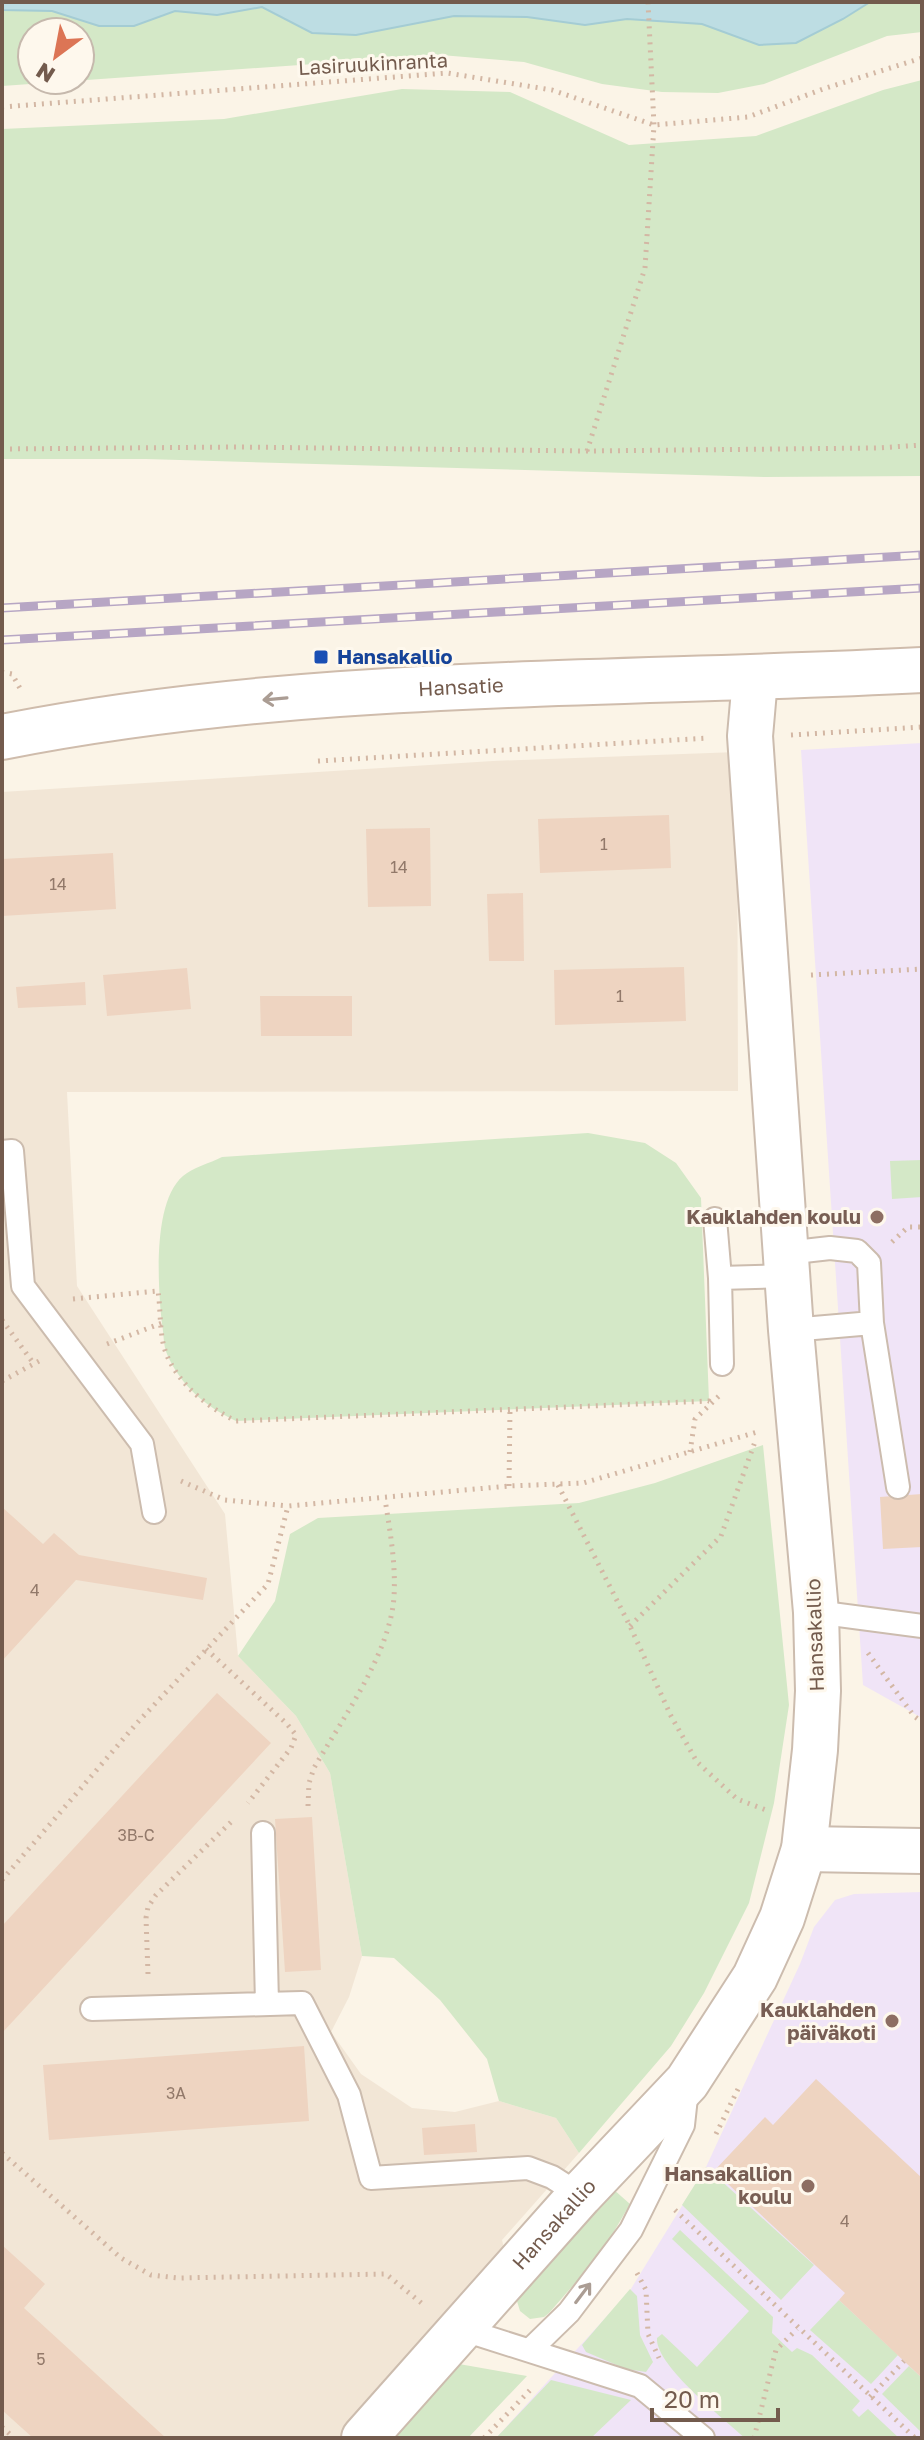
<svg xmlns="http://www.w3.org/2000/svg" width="924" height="2440" viewBox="0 0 924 2440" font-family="'Golos Text',sans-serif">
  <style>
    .residential { fill: #f2e6d6 }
    .education { fill: #f0e4f7 }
    .green { fill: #d4e8c7; fill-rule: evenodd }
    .water { fill: #bddde3; stroke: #a4ccd4; stroke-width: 2 }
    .building { fill: #eed4c1 }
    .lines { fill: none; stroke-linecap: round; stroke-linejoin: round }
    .service-casing { stroke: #ccbcae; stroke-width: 26 }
    .minor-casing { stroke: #ccbcae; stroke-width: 48 }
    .secondary-casing { stroke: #cfbcac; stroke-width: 48 }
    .path { stroke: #d3b7a4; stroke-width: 5; stroke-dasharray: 2 6; stroke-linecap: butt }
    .service { stroke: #fff; stroke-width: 22 }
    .minor { stroke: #fff; stroke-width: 44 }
    .secondary { stroke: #fff; stroke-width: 44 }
    .rail-casing { stroke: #b7a6c4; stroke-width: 9 }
    .rail { stroke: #fef8ed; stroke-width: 6; stroke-dasharray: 18; stroke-linecap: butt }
    .oneway { stroke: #ab9d94 }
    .transit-dot { fill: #1a4fb4; stroke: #fef8ed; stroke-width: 3 }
    .education-dot { fill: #8d6e63; stroke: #fef8ed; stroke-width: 3 }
    .labels { text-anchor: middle; stroke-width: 6; stroke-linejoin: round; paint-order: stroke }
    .number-label { font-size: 16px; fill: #92796a }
    .street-label { font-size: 20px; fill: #735b4d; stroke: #fef8ed }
    .transit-label { font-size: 20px; font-weight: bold; fill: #164399; stroke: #fef8ed; text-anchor: start }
    .education-label { font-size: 20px; font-weight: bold; fill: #785e54; stroke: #fef8ed; text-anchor: end }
  </style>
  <rect width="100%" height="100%" fill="#fbf4e7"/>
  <path class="residential" d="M737,752L738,1091L67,1092L77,1286L225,1514L238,1656L296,1716L330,1773L362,1956L349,1997L331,2032L361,2074L412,2108L455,2112L499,2101L556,2118L579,2153L502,2240L516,2298L388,2438H2V792L493,761Z"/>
  <path class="education" d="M922,743V1718L863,1685L801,750Z
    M922,1892V2438H496L629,2292L706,2167L800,1964L814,1927L835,1900L854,1894Z"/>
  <path class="green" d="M870,2H922V32L887,36L764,84L718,93L662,92L602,84L524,62L441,55L2,86V10L52,11L99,26H134L175,11L217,15L262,7L312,33L454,16L527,17L585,25L627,19L702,24L759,45L796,43L843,19ZM32,32H80V80H32Z
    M922,80V476L765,477L146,459H2V129L224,119L402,89L510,92L629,145L756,136L883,90Z
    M588,1133L645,1143L676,1163L701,1198L709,1401L236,1421C206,1407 180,1385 167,1354C163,1345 164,1334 162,1324C158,1288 152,1202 183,1176C192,1168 210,1163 222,1157Z
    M922,1160V1197L892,1199L890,1161Z
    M763,1445L789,1705L774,1803L749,1903L704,1993L671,2046L579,2153L556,2118L499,2101L487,2059L440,2000L394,1958L362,1956L330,1773L296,1716L238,1656L275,1601L290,1534L318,1518L579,1503L655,1483Z
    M706,2167L814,2265L781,2300L682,2205Z
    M613,2189L630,2204L602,2252L549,2313L544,2317L530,2319L520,2311L516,2298Z
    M680,2230L773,2317L772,2333L792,2352L797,2348L812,2355L860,2401L852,2410L859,2417L868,2409L899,2438H745C724,2419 655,2365 657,2338L662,2334L697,2367L749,2311L672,2239Z
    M630,2289L637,2296L640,2335L653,2362L646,2372L626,2369L586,2352L582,2345Z
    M839,2300L898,2355L871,2384L810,2330Z
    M459,2364L527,2376L468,2438H388Z
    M909,2366L922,2378V2433L882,2394Z
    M551,2380L631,2400L591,2438H496Z"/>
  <path class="water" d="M2,2H870L843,19L796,43L759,45L702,24L627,19L585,25L527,17L454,16L356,35L312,33L262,7L217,15L175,11L134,26H99L52,11L2,10Z"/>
  <path class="building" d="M669,815L671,868L540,873L538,819Z
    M430,828L431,906L368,907L366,829Z
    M113,853L116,909L2,916V859Z
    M523,893L524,961H489L487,894Z
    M684,967L686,1021L555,1025L554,970Z
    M187,968L191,1009L107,1016L103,975Z
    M85,982L86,1005L18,1008L16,987Z
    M260,996H352V1036H261Z
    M922,1494V1547L883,1549L880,1497Z
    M2,1507L43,1544L54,1533L79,1555L207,1578L203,1600L76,1580L2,1661Z
    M217,1693L271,1743L2,2033V1926Z
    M312,1817L321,1970L285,1972L275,1819Z
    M304,2046L309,2121L49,2140L43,2065Z
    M816,2079L922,2178V2378L839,2300L845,2293L714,2171L765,2117L773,2125Z
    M475,2124L477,2152L424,2155L422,2128Z
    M2,2245L45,2284L24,2308L166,2438H33L2,2410Z"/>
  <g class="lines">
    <defs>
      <path id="service" d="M2,1152L12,1151L23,1286L142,1444L154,1512
        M715,1219L720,1278
        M786,1253L830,1248L857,1251L869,1263L872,1323L791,1330
        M872,1323L898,1487
        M722,1364L720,1278L788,1276
        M816,1612L922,1626
        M263,1833L267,2004
        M92,2009L302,2003L349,2095L371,2178L528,2168L552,2177L580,2195
        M461,2329L640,2386L703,2438
        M530,2350L569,2312L631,2230L683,2125L687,2088"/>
      <g id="minor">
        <path d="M804,1849L922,1851"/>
        <path id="s1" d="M364,2438L580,2195L687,2082L755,1977L782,1918L804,1849L815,1750L818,1691L816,1612L791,1330L750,736L755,679"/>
      </g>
      <g id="secondary">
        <path id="s2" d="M2,737C306,677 614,686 922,670"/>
      </g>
    </defs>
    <use href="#service" class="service-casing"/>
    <use href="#minor" class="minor-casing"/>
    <use href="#secondary" class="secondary-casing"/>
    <path class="path" d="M2,107L447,73L552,90L654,125L748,117L823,89L922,58
      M2,449L237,447L587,451L877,448L922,445
      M587,451L645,268L654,125L648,2
      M2,672L12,674L22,692
      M791,735L922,727
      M318,761L709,738
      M811,975L922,969
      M892,1242L908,1227H922
      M73,1299L158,1291C161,1310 159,1335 166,1353C178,1384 207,1407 236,1421L709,1401L712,1405
      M2,1320L34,1364
      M107,1344L162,1323
      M2,1381L41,1360
      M690,1452L695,1419L719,1396
      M181,1481L225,1500L288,1506
      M558,1485L630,1626L671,1716L697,1762L737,1799L766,1810
      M509,1486L510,1409
      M630,1626L721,1536L756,1439
      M206,1649L287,1724L296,1735L291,1748L248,1803
      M868,1653L914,1716L922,1722
      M308,1806L309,1783L314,1768C342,1719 390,1654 394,1597C396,1563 390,1532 385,1499
      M2,1880L137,1723L268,1584L288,1506L509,1486L583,1483L757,1432
      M148,1974L146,1918L148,1907L156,1895L231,1822
      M716,2134L738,2089
      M2,2153L121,2258L151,2275L178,2278L386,2274L425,2306
      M675,2210L915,2438
      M637,2273L646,2290L648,2334L659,2358
      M870,2397L904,2361
      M2,2427L14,2438
      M484,2438L533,2387
      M754,2438L776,2350L797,2329"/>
    <use href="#service" class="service"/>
    <use href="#minor" class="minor"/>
    <use href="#secondary" class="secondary"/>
    <defs>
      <path id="rail" d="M2,608L922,555
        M2,640L922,588"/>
    </defs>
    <use href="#rail" class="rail-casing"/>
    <use href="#rail" class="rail"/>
  </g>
  <defs><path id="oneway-shaft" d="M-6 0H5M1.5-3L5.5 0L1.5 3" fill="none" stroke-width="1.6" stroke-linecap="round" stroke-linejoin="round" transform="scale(2)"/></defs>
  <g class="oneway">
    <use href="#oneway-shaft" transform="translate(275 699) rotate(175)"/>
    <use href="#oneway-shaft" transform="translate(583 2293) rotate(-53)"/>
  </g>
  <rect class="transit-dot" x="313" y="649" width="16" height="16" rx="4"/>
  <g class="education-dot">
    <circle cx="877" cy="1217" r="8"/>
    <circle cx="892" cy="2021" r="8"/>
    <circle cx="808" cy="2186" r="8"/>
  </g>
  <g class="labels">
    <g class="number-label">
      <text x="604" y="850">1</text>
      <text x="399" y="873">14</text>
      <text x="58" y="890">14</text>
      <text x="620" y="1002">1</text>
      <text x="35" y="1596">4</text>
      <text x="136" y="1841">3B-C</text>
      <text x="176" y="2099">3A</text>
      <text x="845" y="2227">4</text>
      <text x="41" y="2365">5</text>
    </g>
    <g class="street-label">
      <text transform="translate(373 64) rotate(-3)" y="7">Lasiruukinranta</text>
      <text dy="7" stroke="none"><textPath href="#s2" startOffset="462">Hansatie</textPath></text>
      <text transform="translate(815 1635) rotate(-92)" y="7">Hansakallio</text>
      <text dy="7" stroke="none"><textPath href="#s1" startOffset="286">Hansakallio</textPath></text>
    </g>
    <g class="transit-label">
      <text x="337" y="664">Hansakallio</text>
    </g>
    <g class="education-label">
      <text x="861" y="1224">Kauklahden koulu</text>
      <text x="876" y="2017">Kauklahden<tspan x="876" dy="23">päiväkoti</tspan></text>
      <text x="792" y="2181">Hansakallion<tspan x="792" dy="23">koulu</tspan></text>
    </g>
  </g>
  <rect width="924" height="2440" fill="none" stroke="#735b4d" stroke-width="8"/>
  <g transform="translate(56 56) rotate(212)"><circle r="38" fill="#fef8ed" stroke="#c6b9ad" stroke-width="2"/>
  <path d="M0-6L14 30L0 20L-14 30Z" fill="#dc7555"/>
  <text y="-12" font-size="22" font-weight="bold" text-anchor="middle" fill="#735b4d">N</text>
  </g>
  <path d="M652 2408v12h126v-12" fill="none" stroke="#735b4d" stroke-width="4"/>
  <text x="664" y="2408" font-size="24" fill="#735b4d" stroke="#fef8ed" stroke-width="6" paint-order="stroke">20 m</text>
</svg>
